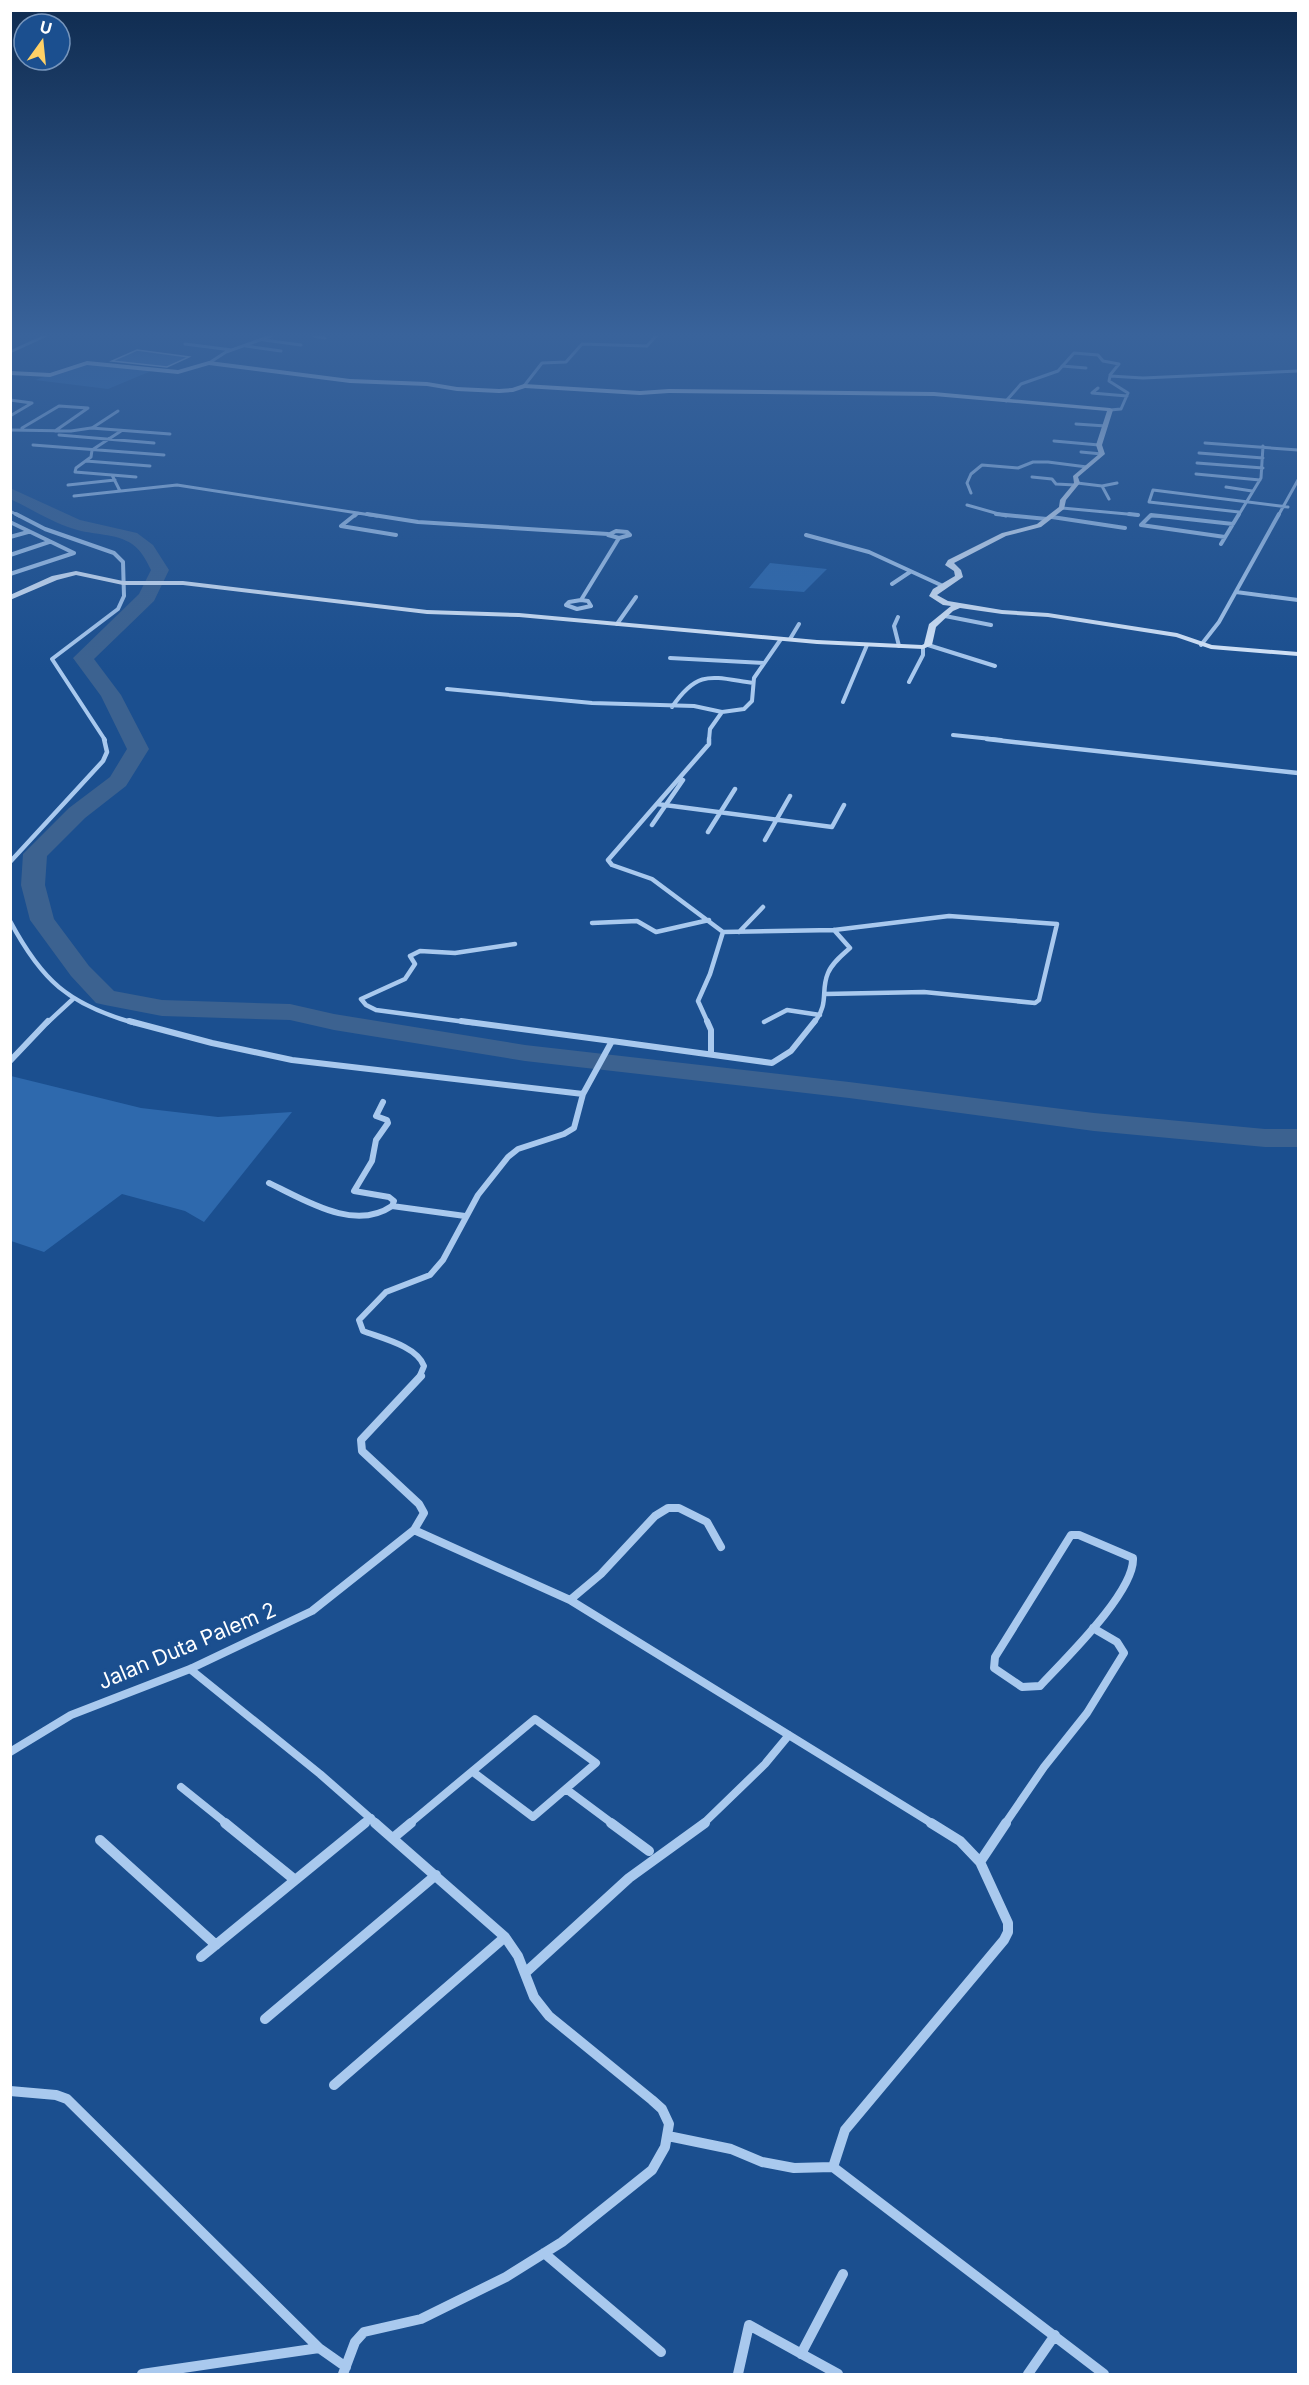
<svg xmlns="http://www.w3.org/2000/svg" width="1309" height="2385" viewBox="0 0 1309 2385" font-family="Inter,sans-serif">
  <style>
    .green { fill: #2e69ad }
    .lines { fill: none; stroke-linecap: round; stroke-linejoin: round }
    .river { fill: #3c6290; fill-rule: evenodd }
    .building { fill: #4478b7; stroke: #cfe3fa; stroke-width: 1.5 }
    .street-far5 { stroke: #a9c9ee; stroke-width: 3 }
    .street-far4 { stroke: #a9c9ee; stroke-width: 4 }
    .street-far3 { stroke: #a9c9ee; stroke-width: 4.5 }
    .street-far2 { stroke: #a9c9ee; stroke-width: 6 }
    .street-far1 { stroke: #a9c9ee; stroke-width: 8 }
    .street { stroke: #a9c9ee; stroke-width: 10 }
    .secondary { fill: #d6e6fa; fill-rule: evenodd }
    .labels { text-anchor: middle; stroke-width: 6; stroke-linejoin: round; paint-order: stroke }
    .near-street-label { font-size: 21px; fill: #fff; stroke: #1b4f8f }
  </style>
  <rect width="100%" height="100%" fill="#1b4f8f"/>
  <path class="green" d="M87,362L156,369L108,389L35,380Z
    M770,563L827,569L804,592L749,588Z
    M11,1076L141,1108L218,1117L292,1112L204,1222L185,1211L122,1194L44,1252L11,1241Z"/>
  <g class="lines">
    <path class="river" d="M10,336H19L10,341Z
      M10,488L80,520L137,533L153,545L169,570L154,601L94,659L121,695L149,749L126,786L85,818L47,856L45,885L54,919L89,966L114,991L162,1000L290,1004L334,1014L525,1045L849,1082L1094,1113L1265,1129H1298V1147H1265L1094,1131L849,1098L525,1061L334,1030L290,1020L162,1016L105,1005L96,1003L71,976L30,920L21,885L23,854L69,808L110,777L127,749L101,696L73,658L139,594L151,570C146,560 141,550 132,544C116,533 92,535 74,529C51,522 32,509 10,499Z"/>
  </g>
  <path class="building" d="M137,350L189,357L167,367L112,361Z"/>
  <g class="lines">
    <path class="street-far5" d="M314,336L325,338
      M264,340L301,345
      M185,344L232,350
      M246,346L281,351
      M10,352L45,336
      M209,363L226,352L271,336
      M1062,366L1086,368
      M1110,376L1143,378L1298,371
      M1110,376L1109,381L1128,393L1121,409L1110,410
      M524,386L542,363L566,362L582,344L647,346L656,336
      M1098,388L1092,393L1127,396
      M10,400L32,403L10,416
      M1006,401L1021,384L1058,371L1074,353L1098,355L1103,361L1119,364L1110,375
      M1076,424L1106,426
      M22,428L59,406L88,408L55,431
      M92,428L118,411
      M10,430L71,431L91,428L170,434
      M59,435L154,443
      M1054,441L1099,445
      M1205,443L1298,450
      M33,445L164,455
      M1081,452L1102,454
      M1199,453L1263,458
      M86,461L150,466
      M1197,463L1263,468
      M1196,474L1260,480
      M112,475L136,477
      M1032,477L1052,479L1056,484L1075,485
      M1077,483L1102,486L1109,499
      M68,485L115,480
      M1102,486L1117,483
      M1226,487L1252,491
      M120,491L112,475L75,472L76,468L91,457L92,450L121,431
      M971,493L967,483L971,474L982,465L1018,468L1033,462H1048L1087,467
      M74,496L177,485L377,516
      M967,505L1006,516
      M1062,508L1138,515
      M10,511L19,516
      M1239,512L1149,502L1153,490L1288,507
      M355,516L358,513
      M1150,516H1161
      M1238,516L1261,478L1263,446
      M1278,516L1298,480"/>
    <path class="street-far4" d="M16,514L45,529L114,553L123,562L124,596L118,609L52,659L105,740
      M356,514L341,526L396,535
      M367,514L418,522L608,534
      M996,514L1047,519
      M1129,514L1138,515
      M1052,517L1125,528
      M10,522L74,553
      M616,531L627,532L630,535L619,538L608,535Z
      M806,535L869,552L943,586
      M10,537L28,532
      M1225,537L1141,525L1151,515L1233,524
      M1221,544L1239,514
      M10,555L49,542
      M10,574L74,553
      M892,584L910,572
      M1236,592L1298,600
      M581,600L619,538
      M581,600L588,601L591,606L577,609L566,605L569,602Z
      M945,616L991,625
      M898,617L894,626L899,646
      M617,624L636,597
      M790,639L799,624
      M928,645L995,666
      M1201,645L1219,622L1279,514
      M670,658L764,663
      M909,682L923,655V647
      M447,689L592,703L694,706L722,712
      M843,702L867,645
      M672,707C698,669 711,677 753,683
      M953,735L1001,740
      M709,740L710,729L722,712L744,709L752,701L754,678L781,639"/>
    <path class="street-far3" d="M987,739L1298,773
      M657,804L832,827L844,805
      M652,825L683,780
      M708,832L735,789
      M765,840L790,796
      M10,862L103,761L107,752L104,739
      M10,921C42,981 68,1004 134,1023
      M592,923L637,921L656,932L709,920
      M723,932L834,930L949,916L1057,924L1039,1000L1035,1003L924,992L825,994
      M739,932L763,907
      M764,1022L787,1010L820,1015
      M47,1023L73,999
      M473,1023L376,1010L366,1005L361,999L405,979L415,964L410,956L420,951L455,953L515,944
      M708,1023L698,1001L710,974L723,932L652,879L612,865L608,860L709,744V739
      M814,1023C830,1002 820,992 828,973C832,963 842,955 850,948L834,930"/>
    <path class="street-far2" d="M129,1021L212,1043L292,1060L583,1094
      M461,1021L612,1041
      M707,1021L711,1030V1054
      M10,1061L48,1021
      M383,1102L376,1116L387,1120L388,1123L376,1140L372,1161L354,1191L389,1197L394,1201L392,1206L465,1216
      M269,1183C305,1200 354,1232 392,1206
      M419,1378L424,1366C417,1346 381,1338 363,1331L359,1320L386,1292L430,1275L443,1260L478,1195L508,1157L518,1149L564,1134L574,1128L583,1094L612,1041L772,1063L791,1051L815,1021"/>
    <path class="street-far1" d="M414,1530L570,1600L933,1824
      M1071,1535H1079L1133,1558C1135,1592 1064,1660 1040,1686L1022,1687L994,1668L995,1657Z
      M570,1600L601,1574L655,1516L668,1508H679L707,1522L721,1547
      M190,1669L320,1774L377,1824
      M10,1752L71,1715L190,1669L312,1611L414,1530L424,1513L419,1504L362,1451L361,1440L421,1376
      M181,1787L227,1824
      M566,1789L613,1824
      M363,1824L371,1818
      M409,1824L535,1719L596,1763L533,1817L473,1772
      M703,1824L765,1764L789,1735
      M1005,1824L1044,1767L1087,1713L1124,1653L1117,1642L1093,1628"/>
    <path class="street" d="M225,1823L295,1880
      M611,1823L649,1851
      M931,1823L960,1841L980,1862L1008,1923V1932L1004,1940L845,2130L833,2167L1104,2374
      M393,1838L411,1823
      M100,1840L216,1945
      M980,1862L1006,1823
      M201,1957L365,1823
      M525,1973L629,1878L705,1823
      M265,2019L436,1875
      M334,2085L505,1937
      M10,2091L56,2095L67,2099L319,2348
      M668,2136L731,2149L762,2162L794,2168L833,2167
      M544,2253L661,2352
      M801,2354L843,2274
      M142,2374L319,2348L346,2367
      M343,2374L355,2342L364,2332L421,2319L506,2277L562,2242L652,2170L665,2147L669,2124L662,2109L652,2100L549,2016L534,1997L518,1956L505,1937L375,1823
      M738,2374L749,2325L838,2374
      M1028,2374L1055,2335"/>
    <path class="secondary" d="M87,361L178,370L209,361L350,379L427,382L457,387L499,389L512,388L524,384L640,391L669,389L934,392L1110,408L1113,410L1102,445L1105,454L1078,477L1080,483L1066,500L1064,509L1041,527L1006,536L954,563L961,570L963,577L937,595L948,601L1002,610L1048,613L1177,633L1212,645L1298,652V656L1211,649L1176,637L1048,617L1002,614L960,608L953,611L936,627L932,645L923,649L817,644L519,617L427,614L183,585H123L76,575L57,580L10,600V595L52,576L76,571L123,581H183L427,610L519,613L817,640L922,645L924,644L929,624L951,606L943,605L929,596L933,589L955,576L954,571L945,565L948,560L1002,533L1037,524L1059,507L1060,500L1074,483L1073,476L1099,454L1096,445L1107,411L934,396L669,393L640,395L525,388L513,392L499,393L457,391L427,386L350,383L209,365L178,374L87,365L50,377L10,375V371L50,373Z"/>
  </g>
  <linearGradient id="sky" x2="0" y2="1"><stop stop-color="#0f2b4f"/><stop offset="0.5" stop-color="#39639b"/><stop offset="1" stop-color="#39639b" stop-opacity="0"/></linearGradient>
  <rect width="1309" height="670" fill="url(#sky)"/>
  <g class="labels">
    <g class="near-street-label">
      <text transform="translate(187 1646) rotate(-23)" y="7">Jalan Duta Palem 2</text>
    </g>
  </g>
  <rect width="1309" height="2385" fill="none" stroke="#ffffff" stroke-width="24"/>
  <g transform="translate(42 42) rotate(15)"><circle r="28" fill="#1b4f8f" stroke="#7695bc" stroke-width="1.5"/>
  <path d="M0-4.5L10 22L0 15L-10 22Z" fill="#ffd166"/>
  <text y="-9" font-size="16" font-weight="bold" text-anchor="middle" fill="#ffffff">U</text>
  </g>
</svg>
